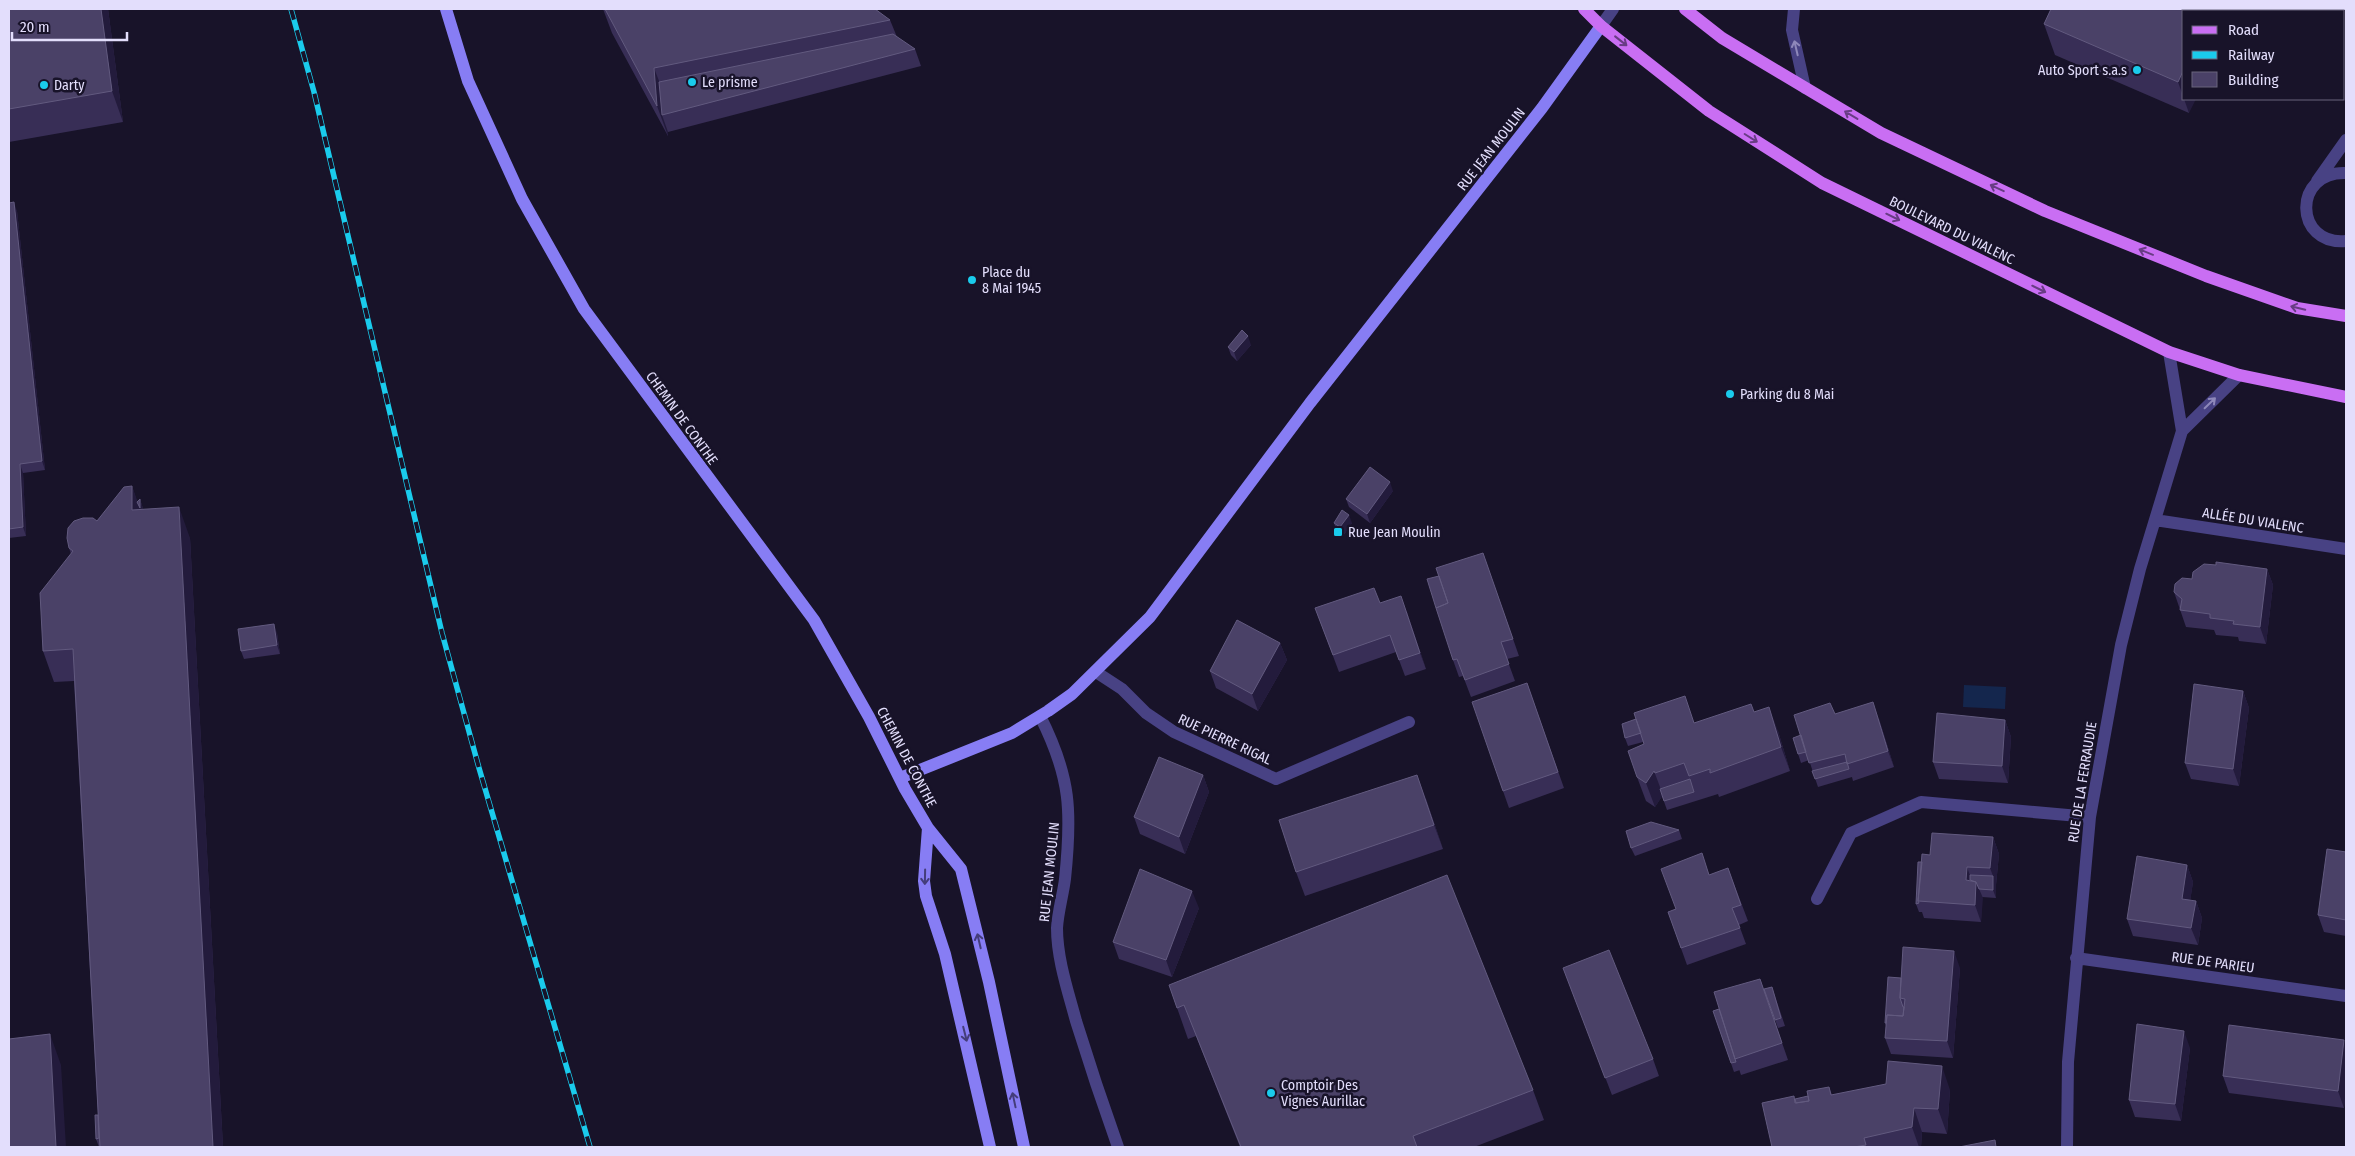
<svg xmlns="http://www.w3.org/2000/svg" width="2355" height="1156" viewBox="0 0 2355 1156" font-family="'Fira Sans Condensed',sans-serif">
  <style>
    .water { fill: #14264d }
    .lines { fill: none; stroke-linecap: round; stroke-linejoin: round }
    .street { stroke: #484284; stroke-width: 12 }
    .secondary { stroke: #877df4; stroke-width: 12 }
    .primary { stroke: #c96ef3; stroke-width: 12 }
    .rail-casing { stroke: #1acbec; stroke-width: 5.5 }
    .rail { stroke: #181329; stroke-width: 4; stroke-dasharray: 11; stroke-linecap: butt }
    .wall { fill: #382e56 }
    .shaded-wall { fill: #231b3c }
    .building { fill: #4a4167; stroke: #625a7f }
    .oneway { stroke: #683c84 }
    .oneway2 { stroke: #8e88ba }
    .oneway3 { stroke: #443d7a }
    .poi-dot { fill: #1acbec; stroke: #181329; stroke-width: 2 }
    .labels { text-anchor: middle; stroke-width: 5; stroke-linejoin: round; paint-order: stroke }
    .poi-label { font-size: 14px; fill: #e3defc; stroke: #181329; text-anchor: start }
    .street-label { font-size: 14px; fill: #e3defc; stroke: #181329 }
  </style>
  <rect width="100%" height="100%" fill="#181329"/>
  <path class="water" d="M1964,685L2006,687L2005,709L1963,707Z"/>
  <g class="lines">
    <path class="street" d="M1794,9L1792,30L1805,88
      M1601,26L1613,9
      M2346,173C2292,171 2294,246 2346,241
      M2317,181L2346,140
      M2182,431L2239,375
      M2155,520L2346,549
      M1096,672L1122,689L1146,713L1174,732L1276,779L1409,722
      M1040,716C1071,777 1072,812 1065,879C1063,895 1058,911 1057,928C1057,959 1068,991 1076,1021C1089,1063 1103,1105 1118,1147
      M1817,899L1851,833L1921,802L2090,817
      M2076,958L2346,996
      M2067,1147L2068,1062L2090,817L2121,645L2140,569L2182,431L2169,352"/>
    <path class="secondary" d="M446,9L468,81L522,199L584,309L814,620L869,717L905,789L928,828L961,869L989,982L1024,1147
      M900,778L1012,733L1048,711L1072,694L1150,617L1310,403L1542,108L1601,26
      M928,828L924,881L926,896L945,954L990,1147"/>
    <path class="primary" d="M1584,9L1601,26L1709,111L1822,183L2169,352L2239,375L2346,397
      M1685,9L1722,38L1881,133L2045,211L2206,276L2297,308L2346,316"/>
    <defs>
      <path id="rail" d="M291,9L314,92L442,633L479,768L590,1147"/>
    </defs>
    <use href="#rail" class="rail-casing"/>
    <use href="#rail" class="rail"/>
  </g>
  <path class="wall" d="M9,9H108L123,122L9,142Z
    M603,9H875L890,20L897,37L915,49L921,66L668,132V136L612,33Z
    M2051,9H2298L2297,11H2184L2189,113L2055,55L2044,24Z
    M9,203L17,211L45,470L23,473L26,536L9,538Z
    M1251,345L1237,361L1231,355L1228,347Z
    M132,486L137,502L140,499L143,509L190,538L223,1147H99L96,1139L98,1115L74,681L54,682L43,651L71,554L69,548Z
    M1393,491L1370,523L1349,507L1346,499Z
    M1334,523H1352L1343,536L1337,532Z
    M1483,553L1519,656L1507,659L1515,681L1471,697L1463,676L1459,677L1453,660L1439,576Z
    M2216,565L2267,569L2273,585L2266,644L2239,641L2238,637L2216,635L2214,630L2186,627L2174,592L2192,579Z
    M1380,603L1407,612L1426,669L1405,676L1396,652L1339,672L1315,608Z
    M277,633L280,654L244,659L241,651Z
    M1280,643L1287,660L1258,711L1216,688L1210,671Z
    M1527,683L1564,788L1509,808L1503,791Z
    M2243,691L2249,708L2239,786L2191,779L2185,763Z
    M1754,712L1778,731L1790,771L1719,797L1718,794L1667,810L1662,796L1655,807L1646,801L1637,777L1644,744L1643,742L1628,746L1625,738L1636,719L1695,723Z
    M1835,714L1879,719L1894,767L1853,781L1852,777L1818,787L1809,760L1801,763L1793,738L1801,735Z
    M2005,720L2011,737L2008,783L1939,779L1933,762Z
    M1203,775L1209,792L1185,854L1140,834L1134,817Z
    M1426,799L1443,849L1305,896L1296,872Z
    M1679,830L1682,839L1635,856L1631,848Z
    M1993,837L1999,854L1996,885V898L1982,897L1981,922L1924,918L1922,912H1919L1916,904L1922,862L1930,855Z
    M2346,852V936L2324,932L2318,915Z
    M2187,865L2193,882L2190,901H2196L2202,918L2198,945L2133,936L2127,919Z
    M1728,868L1748,921L1739,925L1746,944L1687,965L1668,912L1676,909L1710,875Z
    M1199,908L1172,977L1119,959L1113,942Z
    M1563,968L1653,1059L1659,1076L1612,1095Z
    M1960,968L1953,1058L1891,1054L1885,1038L1886,1026L1885,1023L1901,978Z
    M1760,979L1788,1060L1741,1075L1739,1069L1740,1070L1734,1072L1713,1011L1719,1009Z
    M1169,985L1533,1090L1544,1120L1474,1147H1240L1196,1036L1188,1039Z
    M1772,987L1785,1026L1778,1028L1764,989Z
    M2346,1047V1089L2344,1108L2229,1093L2223,1076Z
    M2190,1048L2181,1121L2135,1117L2129,1100Z
    M1886,1084L1950,1090L1947,1134L1922,1132L1921,1147H1772L1795,1099L1808,1096L1829,1087L1832,1095Z"/>
  <path class="shaded-wall" d="M101,9H108L123,122L112,91Z
    M2212,9H2228L2229,11H2211Z
    M2273,9H2298L2297,11H2272Z
    M654,68L666,99L662,115L668,132V136L657,106Z
    M2184,69V99H2196L2189,113L2178,82Z
    M14,202L17,211L45,470L42,461Z
    M1248,336L1251,345L1237,361L1234,352Z
    M20,464L23,473L26,536L23,527Z
    M1390,482L1393,491L1370,523L1367,514Z
    M132,486L143,517L132,510Z
    M140,499L143,508V517L140,508Z
    M179,507L190,538L223,1147H213Z
    M1349,515L1352,523L1343,536L1340,527Z
    M2267,569L2273,585L2266,644L2260,627Z
    M1401,596L1407,612L1426,669L1420,653Z
    M274,624L277,633L280,654L277,645Z
    M1280,643L1287,660L1258,711L1252,694Z
    M2243,691L2249,708L2239,786L2233,769Z
    M1873,702L1879,719L1894,767L1888,751Z
    M1769,707L1778,731L1790,771L1781,747Z
    M2005,720L2011,737L2008,783L2002,766Z
    M1654,771L1663,795L1655,807L1646,783Z
    M1203,775L1209,792L1185,854L1179,837Z
    M1417,775L1426,799L1443,849L1434,825Z
    M1993,837L1999,854L1996,885V898L1993,890V876L1990,868Z
    M2187,865L2193,882L2188,916L2182,899Z
    M1967,867L1973,884L1966,880Z
    M1976,882L1983,898L1981,922L1975,905Z
    M1192,891L1199,908L1172,977L1166,960Z
    M2196,901L2202,918L2198,945L2191,928Z
    M1954,951L1960,968L1953,1058L1947,1041Z
    M2184,1031L2190,1048L2181,1121L2175,1104Z
    M50,1034L61,1065L66,1147H56Z
    M2344,1040L2346,1047V1089L2344,1108L2338,1091Z
    M1942,1066L1950,1090L1947,1134L1938,1109Z
    M1914,1108L1922,1132L1921,1147H1919L1912,1127Z"/>
  <path class="building" d="M9,9H101L112,91L9,109Z
    M605,9H875L890,20L654,68L657,106Z
    M2051,9H2212L2211,11H2184V69L2178,82L2044,24Z
    M2264,9H2273L2272,11Z
    M893,34L915,49L662,115L659,82Z
    M14,202L42,461L20,464L23,527L9,529V203Z
    M1242,330L1248,336L1234,352L1228,347Z
    M1370,467L1390,482L1367,514L1346,499Z
    M132,486V510L179,507L213,1147H100L73,649L43,651L40,593L73,551L69,548L67,538L68,528L74,521L83,518H93L97,521L124,487Z
    M140,499V508L137,502Z
    M1342,510L1349,515L1340,527L1334,523Z
    M1483,553L1513,639L1501,642L1509,664L1465,680L1457,659L1453,660L1436,608L1448,603L1436,568Z
    M2216,562L2267,569L2260,627L2233,624L2234,621L2210,618V614L2180,610L2182,599L2174,592L2175,584L2182,578L2192,579L2193,572L2204,564L2216,565Z
    M1439,576L1448,603L1436,608L1427,579Z
    M1374,588L1380,603L1401,596L1420,653L1399,660L1390,635L1333,655L1315,608Z
    M1237,620L1280,643L1252,694L1210,671Z
    M274,624L277,645L241,651L238,629Z
    M1527,683L1558,772L1503,791L1472,702Z
    M2194,684L2243,691L2233,769L2185,763Z
    M1685,696L1694,723L1751,704L1754,712L1769,707L1781,747L1710,773V769L1689,776L1684,763L1655,773L1654,771L1646,783L1637,777L1628,751L1644,744L1634,713Z
    M1873,702L1888,751L1847,764L1845,754L1809,763L1794,715L1830,703L1835,714Z
    M1937,713L2005,720L2002,766L1933,762Z
    M1636,719L1641,733L1625,738L1622,724Z
    M1801,735L1806,752L1798,754L1793,738Z
    M1159,757L1203,775L1179,837L1134,817Z
    M1847,762L1849,769L1815,779L1812,771Z
    M1417,775L1434,825L1296,872L1279,820Z
    M1690,779L1694,792L1664,801L1660,789Z
    M1651,822L1679,830L1631,848L1626,831Z
    M1932,833L1993,837L1990,868L1967,867L1966,880L1976,882L1975,905L1918,901L1922,854L1930,855Z
    M2327,849L2346,852V920L2318,915Z
    M1702,853L1709,875L1728,868L1741,905L1732,908L1740,928L1681,948L1668,912L1676,909L1661,869Z
    M2137,856L2187,865L2182,899L2196,901L2191,928L2127,919Z
    M1918,862H1922L1918,901L1919,903L1916,904Z
    M1140,869L1192,891L1166,960L1113,942Z
    M1447,875L1533,1090L1413,1136L1417,1147H1241L1184,1005L1177,1008L1169,985Z
    M1970,875L1993,876V890L1979,889L1976,882L1970,880Z
    M1903,947L1954,951L1947,1041L1885,1038L1887,1015L1903,1016L1905,999L1900,998Z
    M1609,950L1653,1059L1605,1078L1563,968Z
    M1888,977L1901,978L1900,998L1903,1007H1904L1903,1016L1887,1015L1886,1023H1885Z
    M1760,979L1782,1043L1735,1059L1714,992Z
    M1772,987L1781,1018L1775,1020L1764,989Z
    M1719,1009L1736,1062L1731,1063L1713,1011Z
    M2137,1024L2184,1031L2175,1104L2129,1100Z
    M2229,1025L2344,1040L2338,1091L2223,1076Z
    M50,1034L56,1147H9V1039Z
    M1888,1061L1942,1066L1938,1109L1914,1108L1912,1127L1864,1138L1866,1145L1854,1147H1772L1762,1103L1794,1096L1795,1103L1809,1101L1807,1091L1829,1087L1831,1095L1886,1084Z
    M1808,1096L1809,1101L1796,1103L1795,1099Z
    M95,1115H98L99,1138L96,1139Z
    M1995,1140L1996,1147H1959Z"/>
  <defs><path id="oneway-shaft" d="M-6 0H5M1.5-3L5.5 0L1.5 3" fill="none" stroke-width="1.6" stroke-linecap="round" stroke-linejoin="round" transform="scale(1.25)"/></defs>
  <g class="oneway">
    <use href="#oneway-shaft" transform="translate(1621 41) rotate(38)"/>
    <use href="#oneway-shaft" transform="translate(1851 115) rotate(-149)"/>
    <use href="#oneway-shaft" transform="translate(1751 138) rotate(32)"/>
    <use href="#oneway-shaft" transform="translate(1997 188) rotate(-155)"/>
    <use href="#oneway-shaft" transform="translate(1893 217) rotate(26)"/>
    <use href="#oneway-shaft" transform="translate(2146 252) rotate(-158)"/>
    <use href="#oneway-shaft" transform="translate(2039 289) rotate(26)"/>
    <use href="#oneway-shaft" transform="translate(2298 308) rotate(-166)"/>
  </g>
  <g class="oneway2">
    <use href="#oneway-shaft" transform="translate(1796 48) rotate(-103)"/>
    <use href="#oneway-shaft" transform="translate(2210 403) rotate(-44)"/>
  </g>
  <g class="oneway3">
    <use href="#oneway-shaft" transform="translate(925 877) rotate(91)"/>
    <use href="#oneway-shaft" transform="translate(979 941) rotate(-103)"/>
    <use href="#oneway-shaft" transform="translate(965 1034) rotate(76)"/>
    <use href="#oneway-shaft" transform="translate(1014 1100) rotate(-102)"/>
  </g>
  <g class="poi-dot">
    <circle cx="2137" cy="70" r="5"/>
    <circle cx="692" cy="82" r="5"/>
    <circle cx="44" cy="85" r="5"/>
    <circle cx="972" cy="280" r="5"/>
    <circle cx="1730" cy="394" r="5"/>
    <rect x="1333" y="527" width="10" height="10" rx="2.5"/>
    <circle cx="1271" cy="1093" r="5"/>
  </g>
  <g class="labels">
    <g class="poi-label">
      <text x="2127" y="75" text-anchor="end">Auto Sport s.a.s</text>
      <text x="702" y="87">Le prisme</text>
      <text x="54" y="90">Darty</text>
      <text x="982" y="277">Place du<tspan x="982" dy="16">8 Mai 1945</tspan></text>
      <text x="1740" y="399">Parking du 8 Mai</text>
      <text x="1348" y="537">Rue Jean Moulin</text>
      <text x="1281" y="1090">Comptoir Des<tspan x="1281" dy="16">Vignes Aurillac</tspan></text>
    </g>
    <g class="street-label">
      <text transform="translate(1491 149) rotate(-52)" y="5">RUE JEAN MOULIN</text>
      <text transform="translate(1952 230) rotate(26)" y="5">BOULEVARD DU VIALENC</text>
      <text transform="translate(682 418) rotate(54)" y="5">CHEMIN DE CONTHE</text>
      <text transform="translate(2253 520) rotate(9)" y="5">ALLÉE DU VIALENC</text>
      <text transform="translate(1225 739) rotate(25)" y="5">RUE PIERRE RIGAL</text>
      <text transform="translate(907 757) rotate(62)" y="5">CHEMIN DE CONTHE</text>
      <text transform="translate(2082 782) rotate(-81)" y="5">RUE DE LA FERRAUDIE</text>
      <text transform="translate(1049 872) rotate(-84)" y="5">RUE JEAN MOULIN</text>
      <text transform="translate(2213 962) rotate(8)" y="5">RUE DE PARIEU</text>
    </g>
  </g>
  <rect width="2355" height="1156" fill="none" stroke="#e3defc" stroke-width="20"/>
  <rect x="2182" y="10" width="162" height="90" fill="#181329" stroke="#69647d"/>
  <rect x="2192" y="26" width="25" height="8" fill="#c96ef3" stroke="#69647d"/>
  <text x="2228" y="35" font-size="15" fill="#e3defc">Road</text>
  <rect x="2192" y="51" width="25" height="8" fill="#1acbec" stroke="#69647d"/>
  <text x="2228" y="60" font-size="15" fill="#e3defc">Railway</text>
  <rect x="2192" y="72" width="25" height="15" fill="#4a4167" stroke="#69647d"/>
  <text x="2228" y="85" font-size="15" fill="#e3defc">Building</text>
  <path d="M12 32v8h115v-8" fill="none" stroke="#e3defc" stroke-width="2.5"/>
  <text x="20" y="32" font-size="15" fill="#e3defc" stroke="#181329" stroke-width="4" paint-order="stroke">20 m</text>
</svg>
